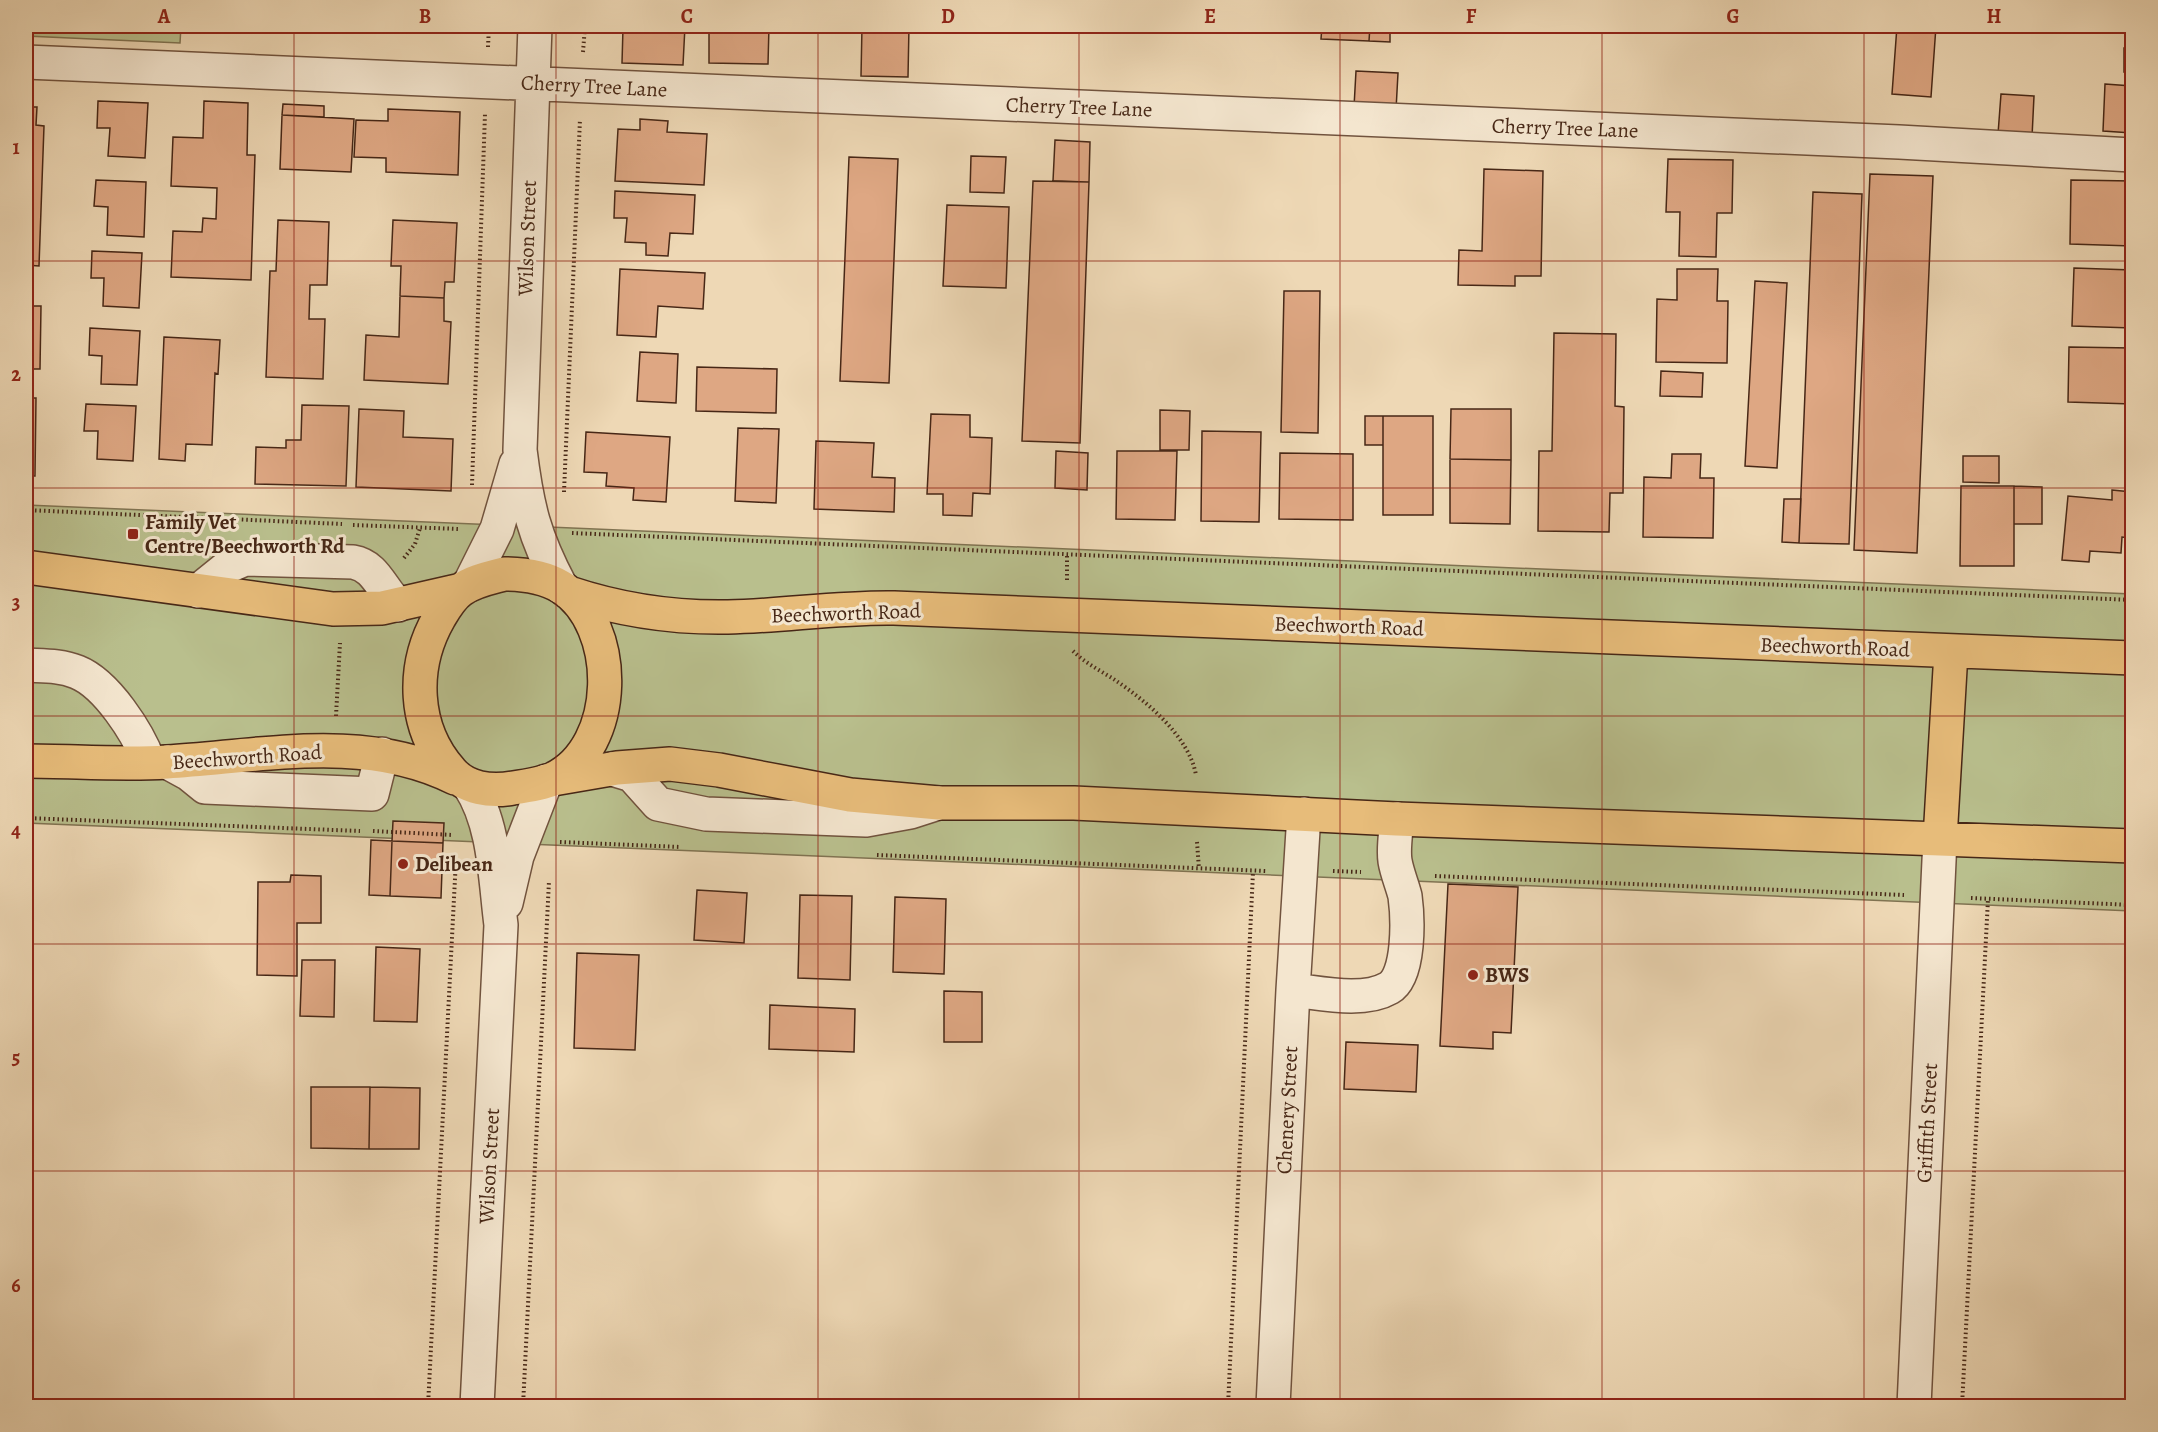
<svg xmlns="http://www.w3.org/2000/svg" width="2158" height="1432" viewBox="0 0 2158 1432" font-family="Alegreya,serif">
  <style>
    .green { fill: #b9bf8d; stroke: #807352; stroke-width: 1.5 }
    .building { fill: #dea783; stroke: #472716; stroke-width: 1.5 }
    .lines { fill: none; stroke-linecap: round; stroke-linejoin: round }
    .minor-casing { stroke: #71533e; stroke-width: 36 }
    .major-casing { stroke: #472716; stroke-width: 36 }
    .path { stroke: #472716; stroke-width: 4; stroke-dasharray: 1.5 3; stroke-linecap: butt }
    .minor { stroke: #f4e6cf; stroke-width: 33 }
    .major { stroke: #e7bc7a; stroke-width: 33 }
    .grid { fill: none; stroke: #8f2418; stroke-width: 1.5; stroke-opacity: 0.55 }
    .poi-dot { fill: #8f2418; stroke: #f4e6cf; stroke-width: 2 }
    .labels { text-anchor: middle; stroke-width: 6; stroke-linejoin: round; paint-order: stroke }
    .street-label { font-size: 21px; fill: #472716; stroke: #f4e6cf }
    .poi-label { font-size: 21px; font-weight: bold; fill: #472716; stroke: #f4e6cf; text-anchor: start }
    .neatline { fill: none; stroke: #8f2418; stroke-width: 2 }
    .grid-label { font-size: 20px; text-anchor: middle; font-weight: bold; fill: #8f2418 }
  </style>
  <rect width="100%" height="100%" fill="#eed8b5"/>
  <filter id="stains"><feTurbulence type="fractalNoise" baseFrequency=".00333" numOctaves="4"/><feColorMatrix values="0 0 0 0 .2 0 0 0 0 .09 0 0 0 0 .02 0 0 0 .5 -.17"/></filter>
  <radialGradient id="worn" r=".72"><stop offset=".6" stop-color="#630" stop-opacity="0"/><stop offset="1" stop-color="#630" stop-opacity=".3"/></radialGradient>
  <path class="green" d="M26,26H181L180,43L26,36Z
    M26,505L2132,594V911L26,823Z"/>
  <path class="building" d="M655,26H685L683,65L622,63L623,28L655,29Z
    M709,26H769L768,64L709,63Z
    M772,26H800V33L772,32Z
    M862,26H909L908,77L861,76Z
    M1019,26H1054V28L1019,27Z
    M1322,26H1370L1369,41L1321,39Z
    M1370,26H1390V42L1369,41Z
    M1835,26H1863V32L1834,31Z
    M1897,26H1936L1931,97L1892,94Z
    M2124,48H2132V73L2124,72Z
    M1356,71L1398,73L1396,110L1354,107Z
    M2105,84L2132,86V133L2103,131Z
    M2001,94L2034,96L2032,137L1998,134Z
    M98,101L148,103L145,158L108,156L110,128H97Z
    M204,101L248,103L247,155H255L251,280L171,277L173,231L202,232L203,218L216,219L217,188L171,186L173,137L203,138Z
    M283,104L324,106V117L282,115Z
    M26,107H37L36,125L44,126L39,266L26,265Z
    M388,109L460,112L458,175L386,172V158L354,157L356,120L388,121Z
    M282,115L354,119L351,172L280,169Z
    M640,119L668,121L667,132L707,134L704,185L615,181L618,129L640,130Z
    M1055,140L1090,142L1089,182L1053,181Z
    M971,156L1006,157L1004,193L970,192Z
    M849,157L898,159L889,383L840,381Z
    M1668,159L1733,160L1732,213H1717L1716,257L1679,256L1680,212H1666Z
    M1484,169L1543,171L1541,276H1515V286L1458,285L1459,250L1482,251Z
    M1870,174L1933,176L1917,553L1854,550Z
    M96,180L146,182L144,237L107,235L108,207L94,206Z
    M2071,180L2132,181V246L2070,244Z
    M1033,181L1089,182L1080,443L1022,441Z
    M615,191L695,195L693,234L670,233L668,256L646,255V243L625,242L627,218H614Z
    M1813,192L1862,194L1849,544L1799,543Z
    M947,205L1009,207L1006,288L943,286Z
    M278,220L329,222L327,285H310L309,319H325L323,379L266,377L270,271H276Z
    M393,220L457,223L454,282H445L444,298L400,296L401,266H391Z
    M92,251L142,253L139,308L103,306L104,278H91Z
    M2074,268L2132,270V328L2072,326Z
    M620,269L705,273L703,309L658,306L656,337L617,335Z
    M1677,269H1718L1717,301H1728L1727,363L1656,362L1657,299L1677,300Z
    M1755,281L1787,283L1777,468L1745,466Z
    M26,288H30V306H41L40,369H27L26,398H36L35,476H26Z
    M1284,291H1320L1318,433L1281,432Z
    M400,296L444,298V321L451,322L448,384L364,380L366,335L399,337Z
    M90,328L140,331L137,385L101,384L102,356L89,355Z
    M1554,333L1616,334L1615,406L1624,407L1623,493H1610L1609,532L1538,531L1539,451H1552Z
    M164,337L220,340L218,374L215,373L212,445L186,444L185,461L159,459Z
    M2069,347L2132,348V404L2068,402Z
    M640,352L678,354L676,403L637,401Z
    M697,367L777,369L776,413L696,411Z
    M1661,371L1703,373L1702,397L1660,396Z
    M86,404L136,406L133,461L97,459L98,431H84Z
    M302,405L349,406L346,486L255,484L256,447L286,448V440H301Z
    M359,409L404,411L403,437L453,439L451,491L356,487Z
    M1451,409H1511V460L1450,459Z
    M1160,410L1190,411L1189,450H1160Z
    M931,414L970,415V437L992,438L990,494L973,493L972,516L943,515V494H927Z
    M1365,416H1383V445H1365Z
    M1383,416H1433V515H1383Z
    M738,428L779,429L776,503L735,501Z
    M1202,431L1261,432L1259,522L1201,521Z
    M586,432L670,437L666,502L633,500L634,488L606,486L607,473L584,472Z
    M816,441L874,443L872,477L895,478L894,512L814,509Z
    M1056,451L1088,453L1087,490L1055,488Z
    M1117,451H1177L1175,520L1116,519Z
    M1280,453L1353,454V520L1279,519Z
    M1672,454H1701L1700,478H1714L1713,538L1643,537L1644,477L1671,478Z
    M1963,456H1999V483L1963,482Z
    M1450,459L1511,460L1510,524L1450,523Z
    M1961,486H2014V566H1960Z
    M2014,486L2042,487V524H2014Z
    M2112,490L2132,492V538L2122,537L2121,553L2090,551L2089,562L2062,560L2068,496L2112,500Z
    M1784,499H1801L1799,543L1782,542Z
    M393,821L444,823L443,843L392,841Z
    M371,840L392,841L390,896L369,895Z
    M392,841L443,843L441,898L390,896Z
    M291,875L321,876V923H297V976L257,975L258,882H290Z
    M1448,884L1518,887L1511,1033L1493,1032V1049L1440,1046Z
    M697,890L747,893L744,943L694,940Z
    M800,895L852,896L850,980L798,978Z
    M895,897L946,899L944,974L893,972Z
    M376,947L420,949L417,1022L374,1021Z
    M577,953L639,955L635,1050L574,1048Z
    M302,960H335L334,1017L300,1016Z
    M944,991L982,992V1042H944Z
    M770,1005L855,1009L854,1052L769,1049Z
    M1346,1042L1418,1045L1416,1092L1344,1089Z
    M311,1087H370L369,1149L311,1148Z
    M370,1087L420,1088L419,1149H369Z"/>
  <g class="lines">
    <defs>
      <path id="minor" d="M535,26L520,450C527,507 534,536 561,587
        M26,62L1899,142L2132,155
        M469,585L497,529L516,464
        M198,591L229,566L245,559L353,562C376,566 381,589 398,605
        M26,665C43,666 60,665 77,672C107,684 138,733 149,762
        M167,762L189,774L205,787L372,794L382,754
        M612,769L632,775L658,804L706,814L866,820L910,812L938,803
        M469,785C495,824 495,879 501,925L477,1406
        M506,903L517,856L546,781
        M1293,990C1321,993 1363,1003 1389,988C1410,976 1408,918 1405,896C1402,884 1397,873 1395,861C1393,848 1396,832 1397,819
        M1273,1406L1293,990L1304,814
        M1914,1406L1940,839"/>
      <path id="major" d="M26,567L333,609L382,608L461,590
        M504,574C523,574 543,576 561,587C621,625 620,747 553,779C541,784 527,786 513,788C491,792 466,789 451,771C413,728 411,667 439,618C445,608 451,597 461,590C473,581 489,578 504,574Z
        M569,593C620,610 674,618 728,617C783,616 838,607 894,608L2132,658
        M26,761C73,761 120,765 167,762C263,756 366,733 455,778
        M553,779L617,768L670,764L719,770L850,795L939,803H1074L1397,819L2132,846
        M1940,839L1951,652"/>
    </defs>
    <use href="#minor" class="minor-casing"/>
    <use href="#major" class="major-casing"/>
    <path class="path" d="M488,47L489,26
      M583,52L585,26
      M472,485L485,114
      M564,492L580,119
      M26,510L342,524
      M353,525L459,529
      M572,533L2132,600
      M404,558L415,544L420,528
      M1067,580V554
      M1073,651C1085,663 1101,671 1115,680C1146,701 1189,736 1196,775
      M336,716L340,643
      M26,818L360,831
      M373,831L453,835
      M560,842L681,847
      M1197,842L1199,869
      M877,855L1266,871
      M1333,871L1361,872
      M1435,876L1904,895
      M1971,898L2132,905
      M428,1406L456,859
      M523,1406L549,881
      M1228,1406L1253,872
      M1962,1406L1988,899"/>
    <use href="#minor" class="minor"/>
    <use href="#major" class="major"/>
  </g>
  <path class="grid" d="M294,26V1406M556,26V1406M818,26V1406M1079,26V1406M1340,26V1406M1602,26V1406M1864,26V1406M26,261H2132M26,488H2132M26,716H2132M26,944H2132M26,1171H2132"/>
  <g class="poi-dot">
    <rect x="127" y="528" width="12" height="12" rx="3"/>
    <circle cx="403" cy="864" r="6"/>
    <circle cx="1473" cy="975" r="6"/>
  </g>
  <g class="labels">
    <g class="street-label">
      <text transform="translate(594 86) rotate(3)" y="7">Cherry Tree Lane</text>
      <text transform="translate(1079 107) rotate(2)" y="7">Cherry Tree Lane</text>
      <text transform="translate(1565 128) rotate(2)" y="7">Cherry Tree Lane</text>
      <text transform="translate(527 238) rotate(-88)" y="7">Wilson Street</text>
      <text transform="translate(846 613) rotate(-2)" y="7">Beechworth Road</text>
      <text transform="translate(1349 626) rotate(2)" y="7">Beechworth Road</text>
      <text transform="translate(1835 647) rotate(2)" y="7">Beechworth Road</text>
      <text transform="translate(247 757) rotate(-4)" y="7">Beechworth Road</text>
      <text transform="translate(1287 1110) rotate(-87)" y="7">Chenery Street</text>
      <text transform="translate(1927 1123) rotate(-87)" y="7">Griffith Street</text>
      <text transform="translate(489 1166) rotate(-87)" y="7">Wilson Street</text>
    </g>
    <g class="poi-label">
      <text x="145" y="529">Family Vet<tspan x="145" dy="24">Centre/Beechworth Rd</tspan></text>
      <text x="415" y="871">Delibean</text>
      <text x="1485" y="982">BWS</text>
    </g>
  </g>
  <rect width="2158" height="1432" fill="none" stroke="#eed8b5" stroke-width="66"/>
  <rect x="33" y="33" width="2092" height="1366" class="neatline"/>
  <g class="grid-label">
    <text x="164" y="23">A</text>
    <text x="425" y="23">B</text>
    <text x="687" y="23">C</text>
    <text x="948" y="23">D</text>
    <text x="1210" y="23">E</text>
    <text x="1471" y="23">F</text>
    <text x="1733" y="23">G</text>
    <text x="1994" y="23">H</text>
    <text x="16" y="154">1</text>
    <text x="16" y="381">2</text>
    <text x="16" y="609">3</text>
    <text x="16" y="837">4</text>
    <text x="16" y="1064">5</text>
    <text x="16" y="1292">6</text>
  </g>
  <rect width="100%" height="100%" filter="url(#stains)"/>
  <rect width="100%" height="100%" fill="url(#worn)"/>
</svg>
